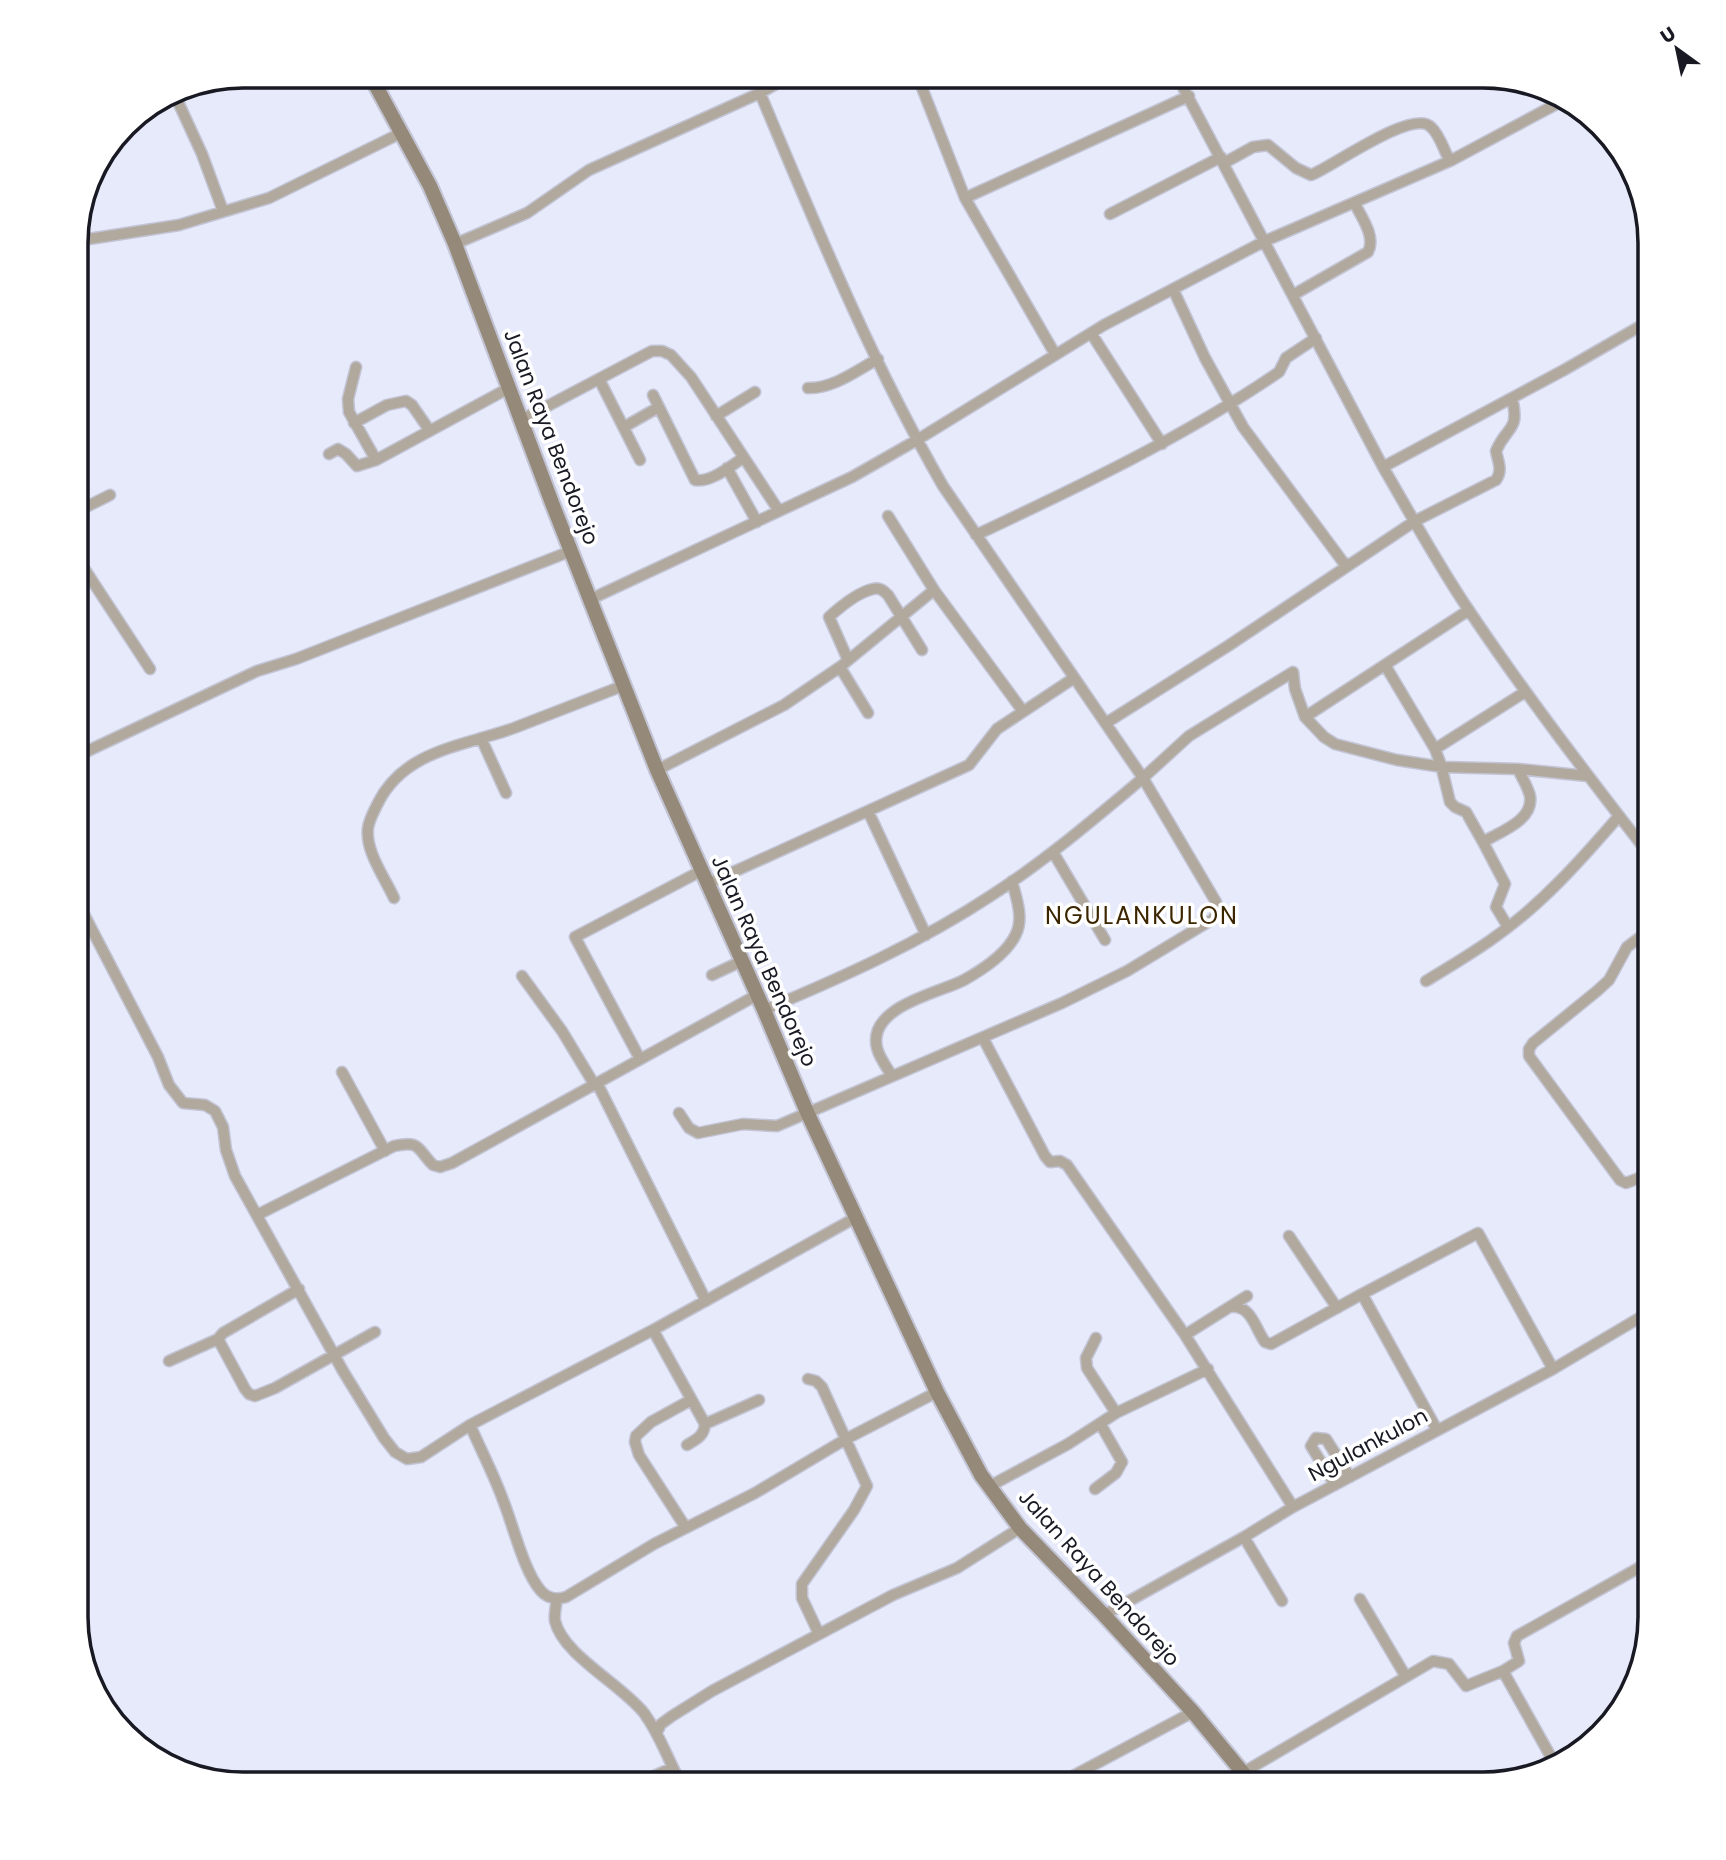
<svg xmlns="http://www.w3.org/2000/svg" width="1726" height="1860" viewBox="0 0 1726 1860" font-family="Poppins,sans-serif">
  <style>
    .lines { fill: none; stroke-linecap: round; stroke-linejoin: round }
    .street-casing { stroke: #c2c4d4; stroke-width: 13 }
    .secondary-casing { stroke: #c2c4d4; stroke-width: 18 }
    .street { stroke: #b1a99e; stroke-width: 10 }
    .secondary { stroke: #958979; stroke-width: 14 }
    .labels { text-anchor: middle; stroke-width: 7; stroke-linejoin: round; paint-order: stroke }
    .street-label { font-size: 21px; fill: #181923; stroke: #fff }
    .quarter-label { font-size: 24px; letter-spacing: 2px; fill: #3c2600; stroke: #fff }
    .rim { fill: none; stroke: #181923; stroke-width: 3.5 }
  </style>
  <rect width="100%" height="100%" fill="#e7eafb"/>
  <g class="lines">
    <defs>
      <path id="street" d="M917,75L965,198L1055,354
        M1177,76L1383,467C1411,515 1437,563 1468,609C1525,694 1588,776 1651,857
        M173,91L202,154L223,211
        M760,93C816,226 871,361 943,486L1143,778C1094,819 1045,861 992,895C921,942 843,977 764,1010
        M1224,163L1253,147L1268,145L1296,168L1311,175C1332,167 1413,108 1431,127C1440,135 1444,151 1450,161
        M965,198L1189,96
        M1110,214L1221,157
        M76,241L179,225L269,198L401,133
        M455,244L527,213L589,170L760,93L792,75
        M1173,289L1205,358L1243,427L1343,562L1349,565
        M1293,295L1368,252C1376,237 1362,218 1355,204
        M1091,333L1162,444
        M356,367L348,399L349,412L376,460
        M599,379L640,460
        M808,388C833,389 857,370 878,359
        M653,395L695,480C711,483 730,466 743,458
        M716,416L755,392
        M521,420L631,362L652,351H662L671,355L691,377L779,511
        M354,423L387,405L406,401L412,405L430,431
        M624,427L659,407
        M329,454L338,449L346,454L357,466L376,460L509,388
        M1383,467L1564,370L1651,320
        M727,468L757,522
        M76,512L110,495
        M976,535C1080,486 1184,437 1279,372L1286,358L1316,338
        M76,556L150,669
        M934,590L1022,710
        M591,599L852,477L917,440L1104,325L1265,241L1450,161L1566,99
        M848,660L829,617C840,607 859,592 873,589C880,587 884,591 888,595L922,650
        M1385,665L1435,749L1441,765L1450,802L1455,807L1466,812L1483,842
        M840,667L868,713
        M1305,717L1469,610
        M1106,723L1228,646L1415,521L1496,480C1503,470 1498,462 1496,451C1507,425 1520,432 1512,398
        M481,738L506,793
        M1435,749L1525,692
        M75,757L257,671L296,659L571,551
        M657,770L784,705L840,667L934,590L888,516
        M868,811L926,935
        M1053,852L1105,940
        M707,884L969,765L997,729L1074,678
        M75,897L158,1057L169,1085L183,1103L205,1105L215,1111L223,1127L226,1150L235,1176L343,1371L384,1438L395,1452L407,1459L421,1457L470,1425L653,1330L855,1218
        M394,898C385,878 365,851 368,828C369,820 374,811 378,803C404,750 464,746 514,728C551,714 588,699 625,685
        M1508,927L1496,907L1505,884L1483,842C1499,832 1534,821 1530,796C1528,787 1522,778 1518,769
        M1651,929L1627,947L1609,980L1597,991L1533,1043L1529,1049V1056L1620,1180L1626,1183L1639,1178L1651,1186
        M712,975L742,961
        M522,976L562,1031L594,1084
        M1426,981C1449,967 1473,953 1495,937C1542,904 1581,860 1619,816
        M983,1038L1045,1156L1050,1162L1060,1161L1067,1165L1185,1335L1293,1507
        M640,1059L575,937L701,871
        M342,1072L385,1151
        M892,1076C887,1068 879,1057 877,1048C867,1006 940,993 964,980C982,970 1007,954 1016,934C1024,918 1016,897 1012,881
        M597,1083L706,1301
        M679,1113L689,1128L698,1133L743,1124L777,1126L1062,1003L1127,971L1213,919L1218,912L1216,902L1143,778L1189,736L1293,672L1295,689L1305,717L1324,737L1335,744L1397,760L1442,767L1518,769L1588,776
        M257,1215L394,1146C421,1140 417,1149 433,1165L440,1167L452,1163L757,995
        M1289,1236L1337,1308
        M1362,1294L1478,1233L1553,1369
        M1230,1307C1251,1304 1255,1328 1265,1342L1271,1344L1362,1294L1437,1430
        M653,1330L705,1424C704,1436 697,1439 687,1445
        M1185,1335L1247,1296
        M1096,1338L1086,1358L1087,1368L1116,1413
        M218,1339L245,1389L249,1394L255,1396L275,1388L375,1332
        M169,1361L218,1339L223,1333L299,1289
        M808,1379L816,1381L822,1387L867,1486L854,1510L802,1584V1598L819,1634
        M705,1424L759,1400
        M470,1425C481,1450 494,1475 503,1500C513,1525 524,1572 541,1591C548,1599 556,1600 566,1597L654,1544L755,1493L846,1439L937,1392
        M1335,1485L1311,1446L1316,1438L1326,1439L1350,1477
        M990,1486L1068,1444L1116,1413L1208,1369
        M1095,1489L1116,1473L1122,1462L1101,1425
        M686,1528L639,1455L635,1442L636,1436L651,1422L691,1400
        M1244,1537L1282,1601
        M557,1599C556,1606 554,1614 555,1621C563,1655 621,1684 644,1713C662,1738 667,1759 682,1785
        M1360,1599L1406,1677
        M1104,1615L1244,1537L1293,1507L1553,1369L1651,1311
        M1503,1671L1556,1766
        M657,1732L661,1724L672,1716L712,1691L893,1595L957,1568L1020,1528
        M1244,1772L1433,1661L1449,1664L1466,1686L1503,1671L1519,1661L1514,1643L1517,1636L1651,1561
        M634,1785L672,1768
        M1056,1785L1193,1712"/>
      <path id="secondary" d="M370,75L430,186L455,244L552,503L657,770L764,1010L807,1112L937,1392L981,1475L1020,1528L1104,1615L1193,1712L1253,1785"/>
    </defs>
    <use href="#street" class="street-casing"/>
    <use href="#secondary" class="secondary-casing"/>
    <use href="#street" class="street"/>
    <use href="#secondary" class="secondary"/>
  </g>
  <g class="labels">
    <g class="street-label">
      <text transform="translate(551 437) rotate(69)" y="7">Jalan Raya Bendorejo</text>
      <text transform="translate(764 961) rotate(66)" y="7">Jalan Raya Bendorejo</text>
      <text transform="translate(1368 1445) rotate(-28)" y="7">Ngulankulon</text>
      <text transform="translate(1099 1578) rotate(48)" y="7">Jalan Raya Bendorejo</text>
    </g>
    <g class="quarter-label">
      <text x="1142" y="924">NGULANKULON</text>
    </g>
  </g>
  <path d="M0 0H1726V1860H0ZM243 88H1483A155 155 0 0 1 1638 243V1617A155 155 0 0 1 1483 1772H243A155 155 0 0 1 88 1617V243A155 155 0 0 1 243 88Z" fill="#fff" fill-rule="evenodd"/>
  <path class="rim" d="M243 88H1483A155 155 0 0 1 1638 243V1617A155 155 0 0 1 1483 1772H243A155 155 0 0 1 88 1617V243A155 155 0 0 1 243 88Z"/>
  <g transform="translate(1677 49) rotate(327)" stroke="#ffffff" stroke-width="5" paint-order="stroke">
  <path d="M0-5L12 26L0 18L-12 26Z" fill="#181923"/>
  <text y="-10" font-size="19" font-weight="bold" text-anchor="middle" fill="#181923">U</text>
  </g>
</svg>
